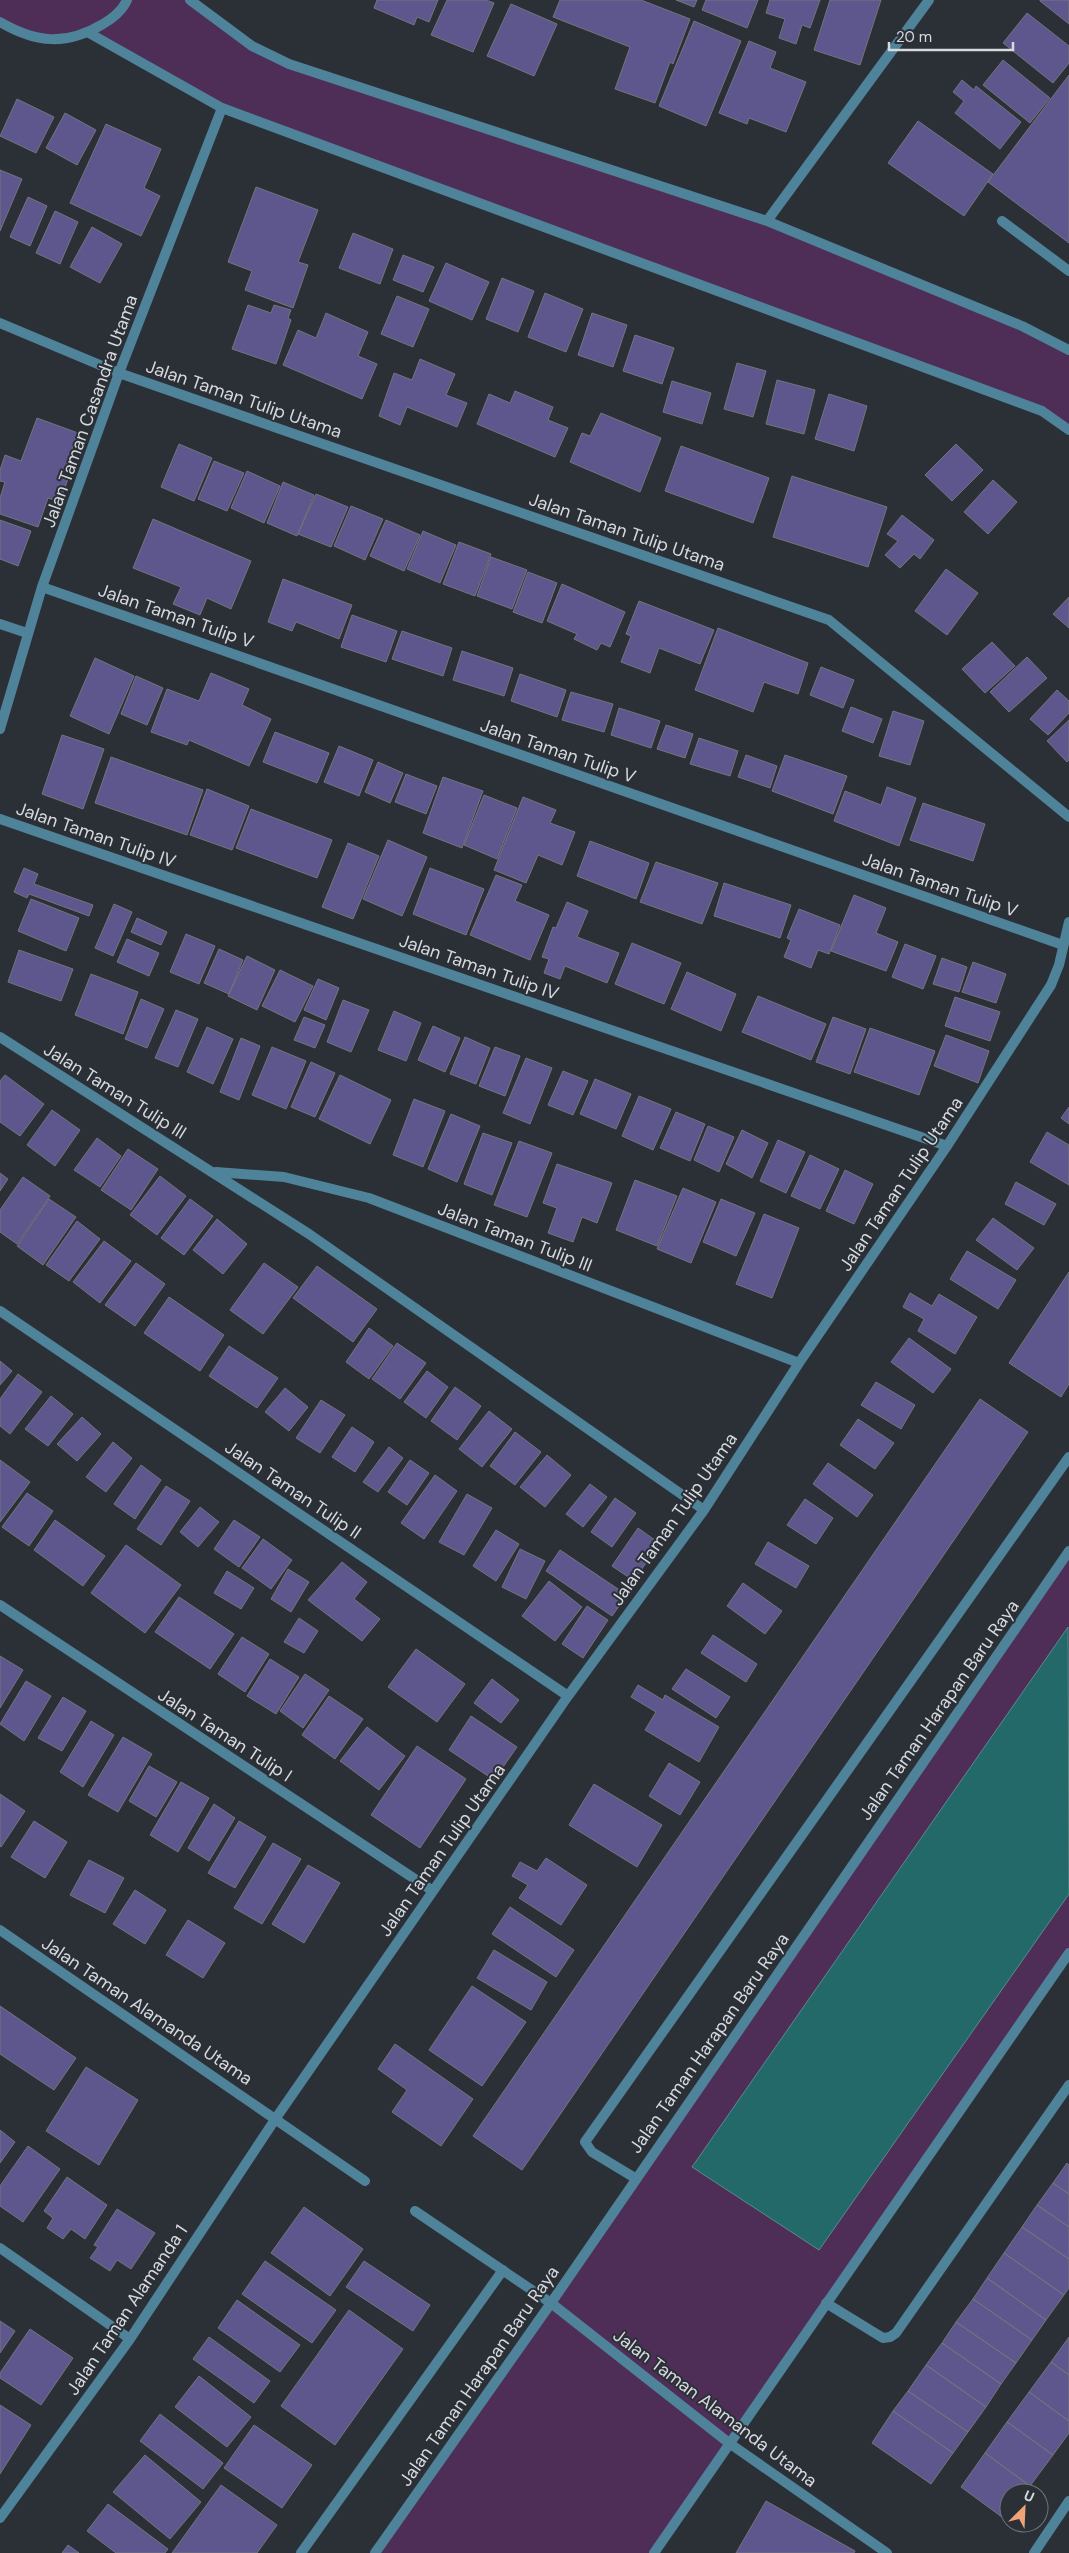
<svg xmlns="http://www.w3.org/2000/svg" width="1069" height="2553" viewBox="0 0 1069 2553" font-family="'DM Sans',sans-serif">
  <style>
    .green { fill: #4e2e57 }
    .water { fill: #23696a; stroke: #598b8d }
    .building { fill: #5d578d; stroke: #74747e }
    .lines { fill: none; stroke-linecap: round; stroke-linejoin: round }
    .service { stroke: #4f839a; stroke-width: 10 }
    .minor { stroke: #4f839a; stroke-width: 10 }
    .tertiary { stroke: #4f839a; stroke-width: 10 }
    .labels { text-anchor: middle; stroke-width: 4; stroke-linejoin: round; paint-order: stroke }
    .street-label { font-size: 18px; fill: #d6d9de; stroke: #2b3037 }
  </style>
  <rect width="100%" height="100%" fill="#2b3037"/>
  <path class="green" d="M0,0H190L289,64L767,221L1069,350V430L1042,411L222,108L89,33L43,39L0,22Z
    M1069,1551V1953L654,2553H375Z"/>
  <path class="water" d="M1068,1627L1069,1894L819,2250L692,2167Z"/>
  <path class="building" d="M377,0H438L429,22L417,17L414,25L374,8Z
    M447,0H486L494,3L473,52L431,35Z
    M560,0H641L690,19L673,64L670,62L655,103L615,89L630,47L553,17Z
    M676,0H697L694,7Z
    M706,0H758L747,28L702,10Z
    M770,0H820L810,28L802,25L796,44L779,38L785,19L766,13Z
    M830,0H881L860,65L814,50Z
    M1040,0H1069V24L1040,1Z
    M511,4L557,24L534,76L487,56Z
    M1027,13L1069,46V63L1053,83L1003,43Z
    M694,21L741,41L706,126L659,106Z
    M749,41L776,52L770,68L806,82L786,132L749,118L747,124L719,113Z
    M1003,60L1050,98L1030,123L983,85Z
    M1069,75V243L988,182Z
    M962,80L974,90L976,86L1021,122L1000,149L955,113L964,101L953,92Z
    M17,99L54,117L36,153L0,136Z
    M65,113L96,130L77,165L46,148Z
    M918,121L993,174L964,216L888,163Z
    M106,124L161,149L144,188L160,196L141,236L70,203Z
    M0,170L22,179L0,231Z
    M256,187L318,210L298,262L308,265L293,308L245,290L252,271L228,262Z
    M28,197L47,206L30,246L10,237Z
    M55,211L78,222L60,264L36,253Z
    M92,227L122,244L100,283L70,267Z
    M353,233L393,249L380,284L339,268Z
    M403,255L434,267L423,292L393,280Z
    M446,263L489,282L472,320L429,301Z
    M502,278L534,291L518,332L486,319Z
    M545,293L583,309L566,352L528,337Z
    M397,296L429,309L413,347L381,334Z
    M248,305L271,313L274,305L291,310L288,318L291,320L276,364L232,349Z
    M326,313L368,332L358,356L377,364L362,399L283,365L298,330L316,338Z
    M592,313L627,325L613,367L578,355Z
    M635,335L674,348L662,384L623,371Z
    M420,359L455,374L446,395L467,403L457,427L407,407L400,425L379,416L394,373L412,380Z
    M737,363L766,371L753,417L724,409Z
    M777,380L815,390L804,434L766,424Z
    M672,381L711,393L702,424L663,412Z
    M515,391L553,407L548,420L568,428L555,457L477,424L489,394L510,403Z
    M829,394L867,406L854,451L815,439Z
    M601,413L661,438L640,492L570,462L582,433L590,436Z
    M37,418L78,433L63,474L69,476L60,502L48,498L38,527L0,514V498L5,482L0,481V470L5,455L21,461Z
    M179,444L212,458L194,501L161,487Z
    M956,444L983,470L952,501L925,475Z
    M681,446L769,478L753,523L665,491Z
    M214,461L244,473L227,511L198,499Z
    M247,471L280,486L264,523L231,508Z
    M792,476L887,507L868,567L773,537Z
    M993,480L1017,502L988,534L964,512Z
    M283,482L314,495L297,536L267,523Z
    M316,494L348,507L331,547L298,534Z
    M351,506L383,519L365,560L334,546Z
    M902,515L934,540L920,559L914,554L900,568L885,555L898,541L887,534Z
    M153,519L251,561L231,609L207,598L200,615L173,604L181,587L133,568Z
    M0,520L31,531L18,566L0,559Z
    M386,520L420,535L404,571L370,556Z
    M423,531L456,545L440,583L407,569Z
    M459,542L491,554L475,596L443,584Z
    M491,557L527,570L512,609L477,596Z
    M946,569L978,593L947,635L915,611Z
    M528,572L557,583L542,623L513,612Z
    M283,579L352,605L339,639L296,622L292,631L268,622Z
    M562,584L625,612L610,647L601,643L597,650L574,639L577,634L547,621Z
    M1069,597V628L1053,614Z
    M639,601L714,630L700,664L659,648L650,673L621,662L631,636L626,634Z
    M352,615L397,631L386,662L341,647Z
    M718,628L808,663L798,694L764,682L753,712L695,690Z
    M402,631L452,648L443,676L392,659Z
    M992,642L1015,666L985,693L962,669Z
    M462,651L513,668L504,696L453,680Z
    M1027,657L1047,678L1009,712L990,692Z
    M95,658L134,676L109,734L70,716Z
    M821,667L854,680L843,708L810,695Z
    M211,673L249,689L242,705L271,719L249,766L189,740L187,745L151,732L167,689L199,701Z
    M520,674L566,690L557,717L511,701Z
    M136,676L163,688L147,725L121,714Z
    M1057,690L1069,701V713L1048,735L1030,719Z
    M571,692L613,704L604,732L562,720Z
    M851,707L882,719L873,743L842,731Z
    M619,708L660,721L651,748L611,735Z
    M893,711L924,721L910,765L879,756Z
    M1069,720V760L1067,762L1047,741Z
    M666,725L693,734L685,758L657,749Z
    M275,732L329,753L317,783L263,762Z
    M62,735L104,749L83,809L42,794Z
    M699,738L738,751L730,776L690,764Z
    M339,746L373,760L359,796L324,782Z
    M746,755L777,766L770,788L738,777Z
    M785,755L847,776L833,814L772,791Z
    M111,757L203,790L187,835L95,803Z
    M378,762L403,773L390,803L365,792Z
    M406,774L437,786L426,814L395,802Z
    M443,777L483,791L462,848L423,833Z
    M887,787L916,798L899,846L834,821L845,791L881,805Z
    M207,789L249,806L232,850L190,835Z
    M484,795L517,808L497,859L464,845Z
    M523,797L556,810L550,823L575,832L562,865L538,855L526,883L494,870Z
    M923,803L985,824L973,861L910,840Z
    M251,809L332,840L317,878L236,848Z
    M388,840L427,857L402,916L363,899Z
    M590,841L649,863L636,899L577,876Z
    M348,843L379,856L353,919L322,907Z
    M656,862L718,883L702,924L640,902Z
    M24,868L38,874L34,884L93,905L89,916L29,894L27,898L14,892Z
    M430,868L484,889L466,935L413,914Z
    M496,875L522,885L515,901L549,915L530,960L470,935Z
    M724,883L791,905L780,938L714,916Z
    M854,895L886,908L876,933L898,942L886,971L831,951Z
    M31,899L79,918L66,951L18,931Z
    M567,902L588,911L577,937L619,953L607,983L565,966L560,979L544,973L549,959L542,957L553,927L556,928Z
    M114,904L132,912L113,956L95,948Z
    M799,909L840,925L829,954L818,950L811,968L784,957L791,940L787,938Z
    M137,918L167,932L161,945L131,932Z
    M186,934L215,946L199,984L170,972Z
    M127,939L159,953L149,976L117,962Z
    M632,943L681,963L664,1004L615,984Z
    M905,944L936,956L923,989L892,977Z
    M219,949L243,960L229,994L204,983Z
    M19,950L73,969L61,1001L8,982Z
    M247,956L275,970L257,1010L228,996Z
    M942,958L967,967L959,992L933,984Z
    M973,962L1006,974L996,1003L962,992Z
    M280,970L313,986L295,1022L262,1006Z
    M687,972L736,994L721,1031L671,1009Z
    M91,974L138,992L123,1034L75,1015Z
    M318,979L339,988L326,1020L304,1010Z
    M758,996L826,1024L811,1060L742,1032Z
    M955,997L1000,1012L990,1041L945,1026Z
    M141,999L164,1009L147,1048L125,1039Z
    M343,1000L369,1010L351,1052L327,1042Z
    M176,1010L198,1019L178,1067L155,1058Z
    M394,1011L421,1023L406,1061L378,1050Z
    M304,1017L325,1025L315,1048L294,1040Z
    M833,1017L866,1029L850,1074L816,1062Z
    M433,1026L460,1038L445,1072L418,1060Z
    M207,1027L233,1039L213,1084L187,1072Z
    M870,1028L935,1051L919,1095L854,1072Z
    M946,1035L989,1051L978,1083L934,1066Z
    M465,1037L490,1048L476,1084L450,1074Z
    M241,1038L260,1046L239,1100L220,1092Z
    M272,1047L306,1061L286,1109L252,1095Z
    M495,1047L520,1056L505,1096L479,1086Z
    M526,1058L552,1068L530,1124L503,1113Z
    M311,1062L335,1073L315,1117L291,1107Z
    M563,1071L588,1081L573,1115L548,1105Z
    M5,1075L44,1104L20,1136L0,1122V1081Z
    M340,1075L391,1100L370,1144L319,1119Z
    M595,1079L631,1094L616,1129L580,1114Z
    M639,1096L671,1109L653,1150L622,1136Z
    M414,1099L445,1111L423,1167L393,1155Z
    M1069,1107V1124L1061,1118Z
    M52,1110L80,1130L55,1166L27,1145Z
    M676,1112L705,1124L690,1161L660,1148Z
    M451,1114L480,1126L457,1182L428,1169Z
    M708,1126L734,1137L719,1172L694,1160Z
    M742,1130L768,1143L752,1178L726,1164Z
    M1047,1132L1069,1145V1185L1030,1162Z
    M483,1133L512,1143L492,1195L464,1184Z
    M97,1138L121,1156L100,1187L74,1170Z
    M778,1140L805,1152L786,1193L760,1181Z
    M519,1141L552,1153L527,1217L494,1205Z
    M128,1149L158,1169L131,1210L101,1190Z
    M810,1155L839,1169L820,1209L791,1196Z
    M557,1164L612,1183L597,1223L582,1217L573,1242L548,1233L557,1208L543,1203Z
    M845,1170L873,1184L854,1224L826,1211Z
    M0,1173L8,1179L0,1191Z
    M160,1176L186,1196L157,1235L130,1215Z
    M23,1177L50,1196L17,1244L0,1232V1210Z
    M635,1180L677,1196L657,1246L616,1230Z
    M1016,1182L1056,1204L1044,1225L1005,1204Z
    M683,1188L716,1202L691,1263L657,1249Z
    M49,1199L76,1217L43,1265L17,1246Z
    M190,1199L213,1216L184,1255L161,1238Z
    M721,1199L755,1213L736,1256L703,1242Z
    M764,1214L799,1228L772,1298L736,1284Z
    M993,1218L1034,1248L1017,1270L976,1240Z
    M217,1219L247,1244L223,1274L193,1250Z
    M77,1221L100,1239L69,1281L46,1265Z
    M104,1241L131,1261L100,1303L73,1282Z
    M967,1251L1016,1280L998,1309L950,1279Z
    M136,1263L165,1284L135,1326L105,1305Z
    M264,1263L298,1287L263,1334L230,1310Z
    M317,1266L377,1309L353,1342L293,1298Z
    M1069,1272V1384L1061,1397L1009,1363Z
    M910,1293L932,1306L939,1294L977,1317L955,1354L918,1331L924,1319L903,1307Z
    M169,1297L224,1335L200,1371L144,1333Z
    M369,1328L393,1346L369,1379L346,1362Z
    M909,1338L951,1369L933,1393L891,1362Z
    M397,1343L426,1363L400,1399L372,1379Z
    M229,1346L278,1378L257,1408L209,1376Z
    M0,1361L12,1371L0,1385Z
    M427,1371L448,1387L426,1418L404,1402Z
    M18,1374L42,1392L10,1434L0,1426V1399Z
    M876,1382L915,1405L901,1429L861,1405Z
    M455,1387L481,1406L457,1440L431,1421Z
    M285,1388L308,1407L289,1431L265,1412Z
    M51,1396L73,1414L48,1446L25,1429Z
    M980,1399L1028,1432L522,2170L473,2136Z
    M321,1400L345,1415L320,1453L296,1438Z
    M489,1411L512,1429L482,1467L459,1449Z
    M82,1417L101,1434L77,1461L57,1444Z
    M858,1419L894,1443L875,1469L840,1445Z
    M352,1427L374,1442L355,1472L332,1457Z
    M515,1432L541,1452L515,1485L490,1466Z
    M113,1442L132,1458L106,1492L86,1477Z
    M389,1447L403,1458L378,1492L363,1482Z
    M547,1455L571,1475L545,1507L520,1487Z
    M0,1460L30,1482L0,1522Z
    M410,1460L429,1473L407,1505L388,1492Z
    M828,1463L873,1495L857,1517L813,1484Z
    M141,1465L161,1480L135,1519L114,1504Z
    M435,1475L457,1491L424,1539L401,1523Z
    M590,1484L607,1497L583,1527L566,1514Z
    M166,1486L190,1501L161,1545L137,1529Z
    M27,1493L53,1511L29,1546L2,1527Z
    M467,1494L492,1508L464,1555L439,1542Z
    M615,1498L636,1513L612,1547L591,1532Z
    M805,1499L833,1518L816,1544L787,1525Z
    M200,1507L219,1522L198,1547L180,1532Z
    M55,1520L105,1556L83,1586L34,1550Z
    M234,1520L260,1537L239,1567L214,1549Z
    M638,1528L659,1543L634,1581L612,1566Z
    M496,1530L519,1544L496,1581L473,1566Z
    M263,1539L292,1560L271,1589L242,1568Z
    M768,1542L809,1566L796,1588L755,1564Z
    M126,1545L181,1585L145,1633L91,1593Z
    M520,1549L545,1561L526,1599L502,1587Z
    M560,1550L627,1595L612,1616L546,1571Z
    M342,1562L367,1582L354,1599L380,1619L362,1641L308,1600Z
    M288,1569L309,1582L291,1612L271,1599Z
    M227,1571L254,1588L241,1609L214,1593Z
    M549,1581L582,1607L555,1641L522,1616Z
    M743,1583L782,1611L765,1634L727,1606Z
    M179,1597L234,1634L210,1669L155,1632Z
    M587,1606L608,1620L583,1658L562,1644Z
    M299,1618L318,1631L304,1653L284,1642Z
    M713,1635L757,1664L746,1682L701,1653Z
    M242,1637L269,1654L245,1692L218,1674Z
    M416,1649L465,1684L437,1722L388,1687Z
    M0,1656L23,1670L0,1708Z
    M270,1659L299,1677L276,1714L247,1696Z
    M686,1669L730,1697L716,1718L672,1689Z
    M305,1674L329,1690L303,1728L280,1711Z
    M492,1679L519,1700L501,1723L474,1703Z
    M26,1681L51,1696L24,1741L0,1724Z
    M638,1685L663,1700L665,1695L719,1727L699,1762L645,1730L656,1712L631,1697Z
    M329,1696L363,1719L335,1759L302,1735Z
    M63,1697L86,1711L62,1751L38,1738Z
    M471,1716L517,1747L494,1780L449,1750Z
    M91,1721L114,1735L83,1787L60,1772Z
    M367,1727L405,1756L379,1790L340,1761Z
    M123,1737L152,1754L118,1812L88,1795Z
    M417,1746L466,1779L420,1848L371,1815Z
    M669,1763L700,1782L680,1815L649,1796Z
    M149,1766L177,1782L156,1817L129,1801Z
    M181,1782L209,1798L178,1852L150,1835Z
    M594,1784L662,1825L637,1867L569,1825Z
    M0,1794L25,1811L1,1847L0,1846Z
    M214,1804L235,1818L209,1861L188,1848Z
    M34,1821L67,1842L45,1878L11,1857Z
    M239,1821L266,1837L235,1888L208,1873Z
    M273,1843L301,1859L262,1924L234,1908Z
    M546,1858L587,1885L561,1925L519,1898L528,1885L512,1876L520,1862L537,1871Z
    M89,1860L124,1878L105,1913L70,1895Z
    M308,1865L340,1883L304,1943L272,1924Z
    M135,1890L166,1910L145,1944L113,1924Z
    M510,1907L574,1950L556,1977L492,1934Z
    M188,1920L225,1943L203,1978L166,1955Z
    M494,1950L547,1982L531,2010L477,1978Z
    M472,1986L526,2022L482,2086L429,2050Z
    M0,2006L76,2058L54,2090L0,2054Z
    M395,2044L473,2099L441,2146L392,2112L407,2090L378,2069Z
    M86,2067L138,2100L99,2165L46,2131Z
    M0,2130L15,2142L0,2163Z
    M28,2146L60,2169L23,2222L0,2206V2186Z
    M1067,2163L1069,2165V2194L1053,2183Z
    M67,2177L107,2205L85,2239L71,2229L63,2239L47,2228L53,2218L44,2211Z
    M1053,2183L1069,2194V2227L1037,2205Z
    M1037,2205L1069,2227V2259L1022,2227Z
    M304,2207L363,2249L330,2296L271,2253Z
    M117,2209L155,2233L131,2269L117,2260L110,2271L90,2258L98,2247L94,2245Z
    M1022,2227L1069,2259V2288L1064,2295L1004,2253Z
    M1004,2253L1064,2295L1046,2320L987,2278Z
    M265,2261L336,2310L312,2343L242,2294Z
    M364,2261L430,2305L413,2331L346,2287Z
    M987,2278L1046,2320L1032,2340L973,2299Z
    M973,2299L1032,2340L1016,2363L956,2322Z
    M237,2300L300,2345L280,2372L218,2328Z
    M349,2310L403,2349L335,2445L281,2406Z
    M0,2321L15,2331L0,2353Z
    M956,2322L1016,2363L1001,2384L942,2343Z
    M30,2329L73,2358L41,2405L0,2378V2373Z
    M209,2337L270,2381L254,2403L193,2359Z
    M1069,2337V2375L1051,2362Z
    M942,2343L1001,2384L986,2407L926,2365Z
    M1051,2362L1069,2375V2421L1029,2392Z
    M926,2365L986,2407L968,2432L908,2391Z
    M199,2376L251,2417L227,2447L175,2407Z
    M908,2391L968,2432L953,2453L893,2411Z
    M1029,2392L1069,2421V2433L1053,2455L1007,2422Z
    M0,2405L31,2425L0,2474Z
    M893,2411L953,2453L931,2484L872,2443Z
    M160,2414L223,2463L203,2489L140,2441Z
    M1007,2422L1053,2455L1030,2486L985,2453Z
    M254,2425L312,2465L282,2508L224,2468Z
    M985,2453L1030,2486L1025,2493H1009V2516L1006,2520L961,2487Z
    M145,2455L201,2502L170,2539L113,2492Z
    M221,2485L277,2525L257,2553H172Z
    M766,2501L855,2551L854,2553H736Z
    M108,2504L168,2549L165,2553H116L87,2531Z
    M68,2545L79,2553H62Z"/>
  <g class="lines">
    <path class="service" d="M1002,221L1069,271
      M635,2178L592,2152L585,2142L1069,1457
      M415,2211L551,2303
      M826,2303L883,2338L890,2337L896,2333L1069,2085
      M301,2553L503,2270"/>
    <path class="minor" d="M190,0L252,46L289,64L767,221L1022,326L1069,350
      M0,22C36,43 66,46 103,24C112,19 123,10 127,0
      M89,33L222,108L1042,411L1069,430
      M767,221L929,0
      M0,323L119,373L829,620L1069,817
      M42,587L1063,945
      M0,624L27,633
      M0,729L42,587L119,373L222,108
      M0,819L947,1146
      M0,1037L309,1234L704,1510
      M216,1172L284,1177L369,1198L799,1363
      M0,1311L568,1696
      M0,1605L433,1891
      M0,1930L365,2181
      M0,2248L130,2339
      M551,2303L729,2443L887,2553
      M0,2518L130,2339L276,2118L568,1696L704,1510L799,1363L947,1146L1051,985L1059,965L1069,922
      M1034,2553L1069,2501"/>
    <path class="tertiary" d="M375,2553L551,2303L1069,1551
      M654,2553L1069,1953"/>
  </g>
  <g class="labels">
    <g class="street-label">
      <text transform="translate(244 399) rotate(19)" y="6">Jalan Taman Tulip Utama</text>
      <text transform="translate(90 411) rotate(-70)" y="6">Jalan Taman Casandra Utama</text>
      <text transform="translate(627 532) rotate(19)" y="6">Jalan Taman Tulip Utama</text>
      <text transform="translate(176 616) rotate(19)" y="6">Jalan Taman Tulip V</text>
      <text transform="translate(558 751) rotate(19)" y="6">Jalan Taman Tulip V</text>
      <text transform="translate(96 835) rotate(19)" y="6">Jalan Taman Tulip IV</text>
      <text transform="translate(940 885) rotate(19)" y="6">Jalan Taman Tulip V</text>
      <text transform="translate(479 967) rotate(19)" y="6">Jalan Taman Tulip IV</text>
      <text transform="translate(115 1091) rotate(32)" y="6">Jalan Taman Tulip III</text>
      <text transform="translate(901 1184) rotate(-56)" y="6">Jalan Taman Tulip Utama</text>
      <text transform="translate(515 1237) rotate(21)" y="6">Jalan Taman Tulip III</text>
      <text transform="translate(293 1490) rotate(34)" y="6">Jalan Taman Tulip II</text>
      <text transform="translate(674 1519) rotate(-55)" y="6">Jalan Taman Tulip Utama</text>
      <text transform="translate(939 1710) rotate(-55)" y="6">Jalan Taman Harapan Baru Raya</text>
      <text transform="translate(225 1735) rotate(33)" y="6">Jalan Taman Tulip I</text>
      <text transform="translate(442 1850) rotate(-55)" y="6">Jalan Taman Tulip Utama</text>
      <text transform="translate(147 2011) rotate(34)" y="6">Jalan Taman Alamanda Utama</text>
      <text transform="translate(709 2043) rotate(-55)" y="6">Jalan Taman Harapan Baru Raya</text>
      <text transform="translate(127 2310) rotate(-56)" y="6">Jalan Taman Alamanda 1</text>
      <text transform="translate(479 2376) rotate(-55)" y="6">Jalan Taman Harapan Baru Raya</text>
      <text transform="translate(715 2408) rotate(37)" y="6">Jalan Taman Alamanda Utama</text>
    </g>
  </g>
  <g transform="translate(1024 2508) rotate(24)"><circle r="24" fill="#2b3037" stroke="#6f747a"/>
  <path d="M0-4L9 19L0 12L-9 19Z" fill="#efa377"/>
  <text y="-8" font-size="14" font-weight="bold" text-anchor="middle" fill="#d6d9de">U</text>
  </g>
  <path d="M889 42v8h124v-8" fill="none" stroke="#d6d9de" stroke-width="2.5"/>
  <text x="896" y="42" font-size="15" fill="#d6d9de" stroke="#2b3037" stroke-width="4" paint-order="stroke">20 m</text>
</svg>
